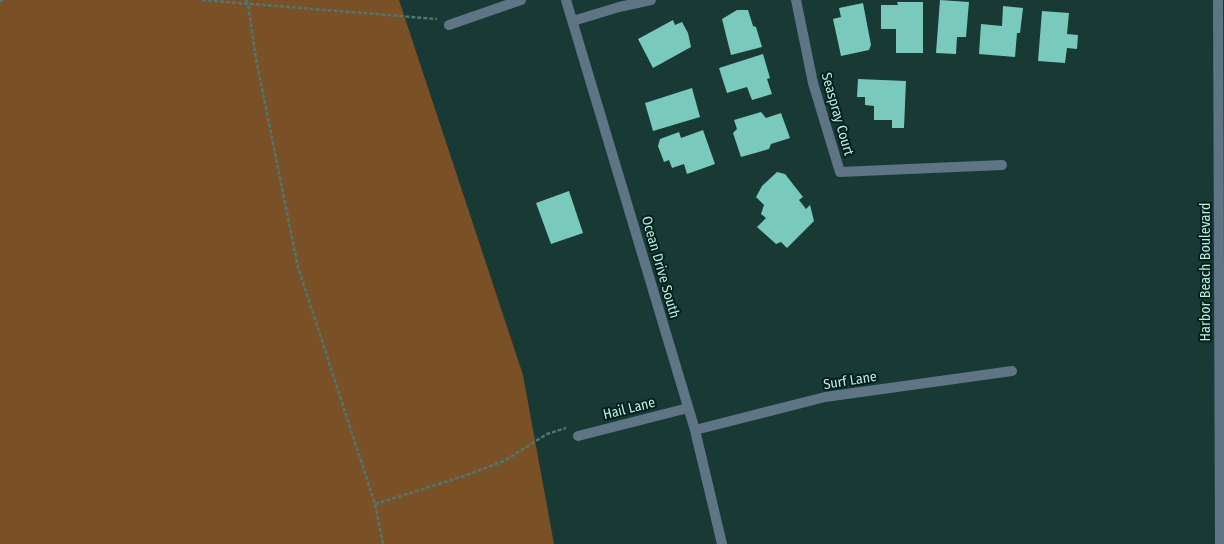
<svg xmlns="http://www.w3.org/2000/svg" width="1224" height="544" viewBox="0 0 1224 544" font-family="'Fira Sans Condensed',sans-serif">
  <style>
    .green { fill: #7a5026 }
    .building { fill: #79cabd }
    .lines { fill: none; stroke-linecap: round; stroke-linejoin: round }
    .path { stroke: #517670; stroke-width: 2.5; stroke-dasharray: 4 2; stroke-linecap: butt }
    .minor { stroke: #5f7485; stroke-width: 10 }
    .labels { text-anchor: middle; stroke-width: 4; stroke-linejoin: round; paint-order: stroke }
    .street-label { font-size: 14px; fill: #beede5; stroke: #00201c }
  </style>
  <rect width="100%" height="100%" fill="#183934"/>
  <path class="green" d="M0,0H399L523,375L554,544H0Z"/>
  <path class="building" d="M940,0L969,2L966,37H957L956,54L936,53Z
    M897,2H923V53H896V29H881V5H898Z
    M863,3L871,45L869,50L841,56L833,19L841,17L839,8Z
    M1003,6L1023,8L1020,33H1017L1015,57L979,54L981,24L1002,26Z
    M737,10H748L753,26L756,27L762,47L731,55L722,19Z
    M1042,11L1069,13L1067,34L1078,35L1077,49L1067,48L1065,63L1038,61Z
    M673,20L675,25L682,22L688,33L691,47L653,68L638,39Z
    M763,54L770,78L767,79L772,94L752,100L747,87L727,93L719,68Z
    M858,79L906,81L904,128H892V120H874V106L865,105V97H857Z
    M692,88L700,117L653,131L645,103Z
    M761,112L766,118L781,113L790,138L771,144L769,149L741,157L733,133L737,129L734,120Z
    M703,130L715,164L687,174L684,164L672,168L669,160L664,162L658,146L660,139L679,132L681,138Z
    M777,172L785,174L803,197L799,200L806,209L810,205L814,221L787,248L781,242L776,244L757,227L766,218L761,214L764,205L756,197L762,186Z
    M569,191L583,233L551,244L536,203Z"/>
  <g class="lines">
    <path class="path" d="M202,0L437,19
      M246,0L248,4L256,59L298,267L375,504L383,544
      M0,1L3,0
      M375,504L464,476L504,461L547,434L566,428"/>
    <path class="minor" d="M566,0L695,430L722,544
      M796,0L813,83L840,172L1002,165
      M1218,0L1220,544
      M573,21L619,7L651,0
      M449,25L521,0
      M695,430L825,397L1012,371
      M578,436L688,408"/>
  </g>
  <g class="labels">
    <g class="street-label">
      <text transform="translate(838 114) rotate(74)" y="5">Seaspray Court</text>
      <text transform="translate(661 267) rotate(74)" y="5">Ocean Drive South</text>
      <text transform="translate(1205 272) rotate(-90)" y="5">Harbor Beach Boulevard</text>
      <text transform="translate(850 380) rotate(-9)" y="5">Surf Lane</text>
      <text transform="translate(629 408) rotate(-14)" y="5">Hail Lane</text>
    </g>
  </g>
</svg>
